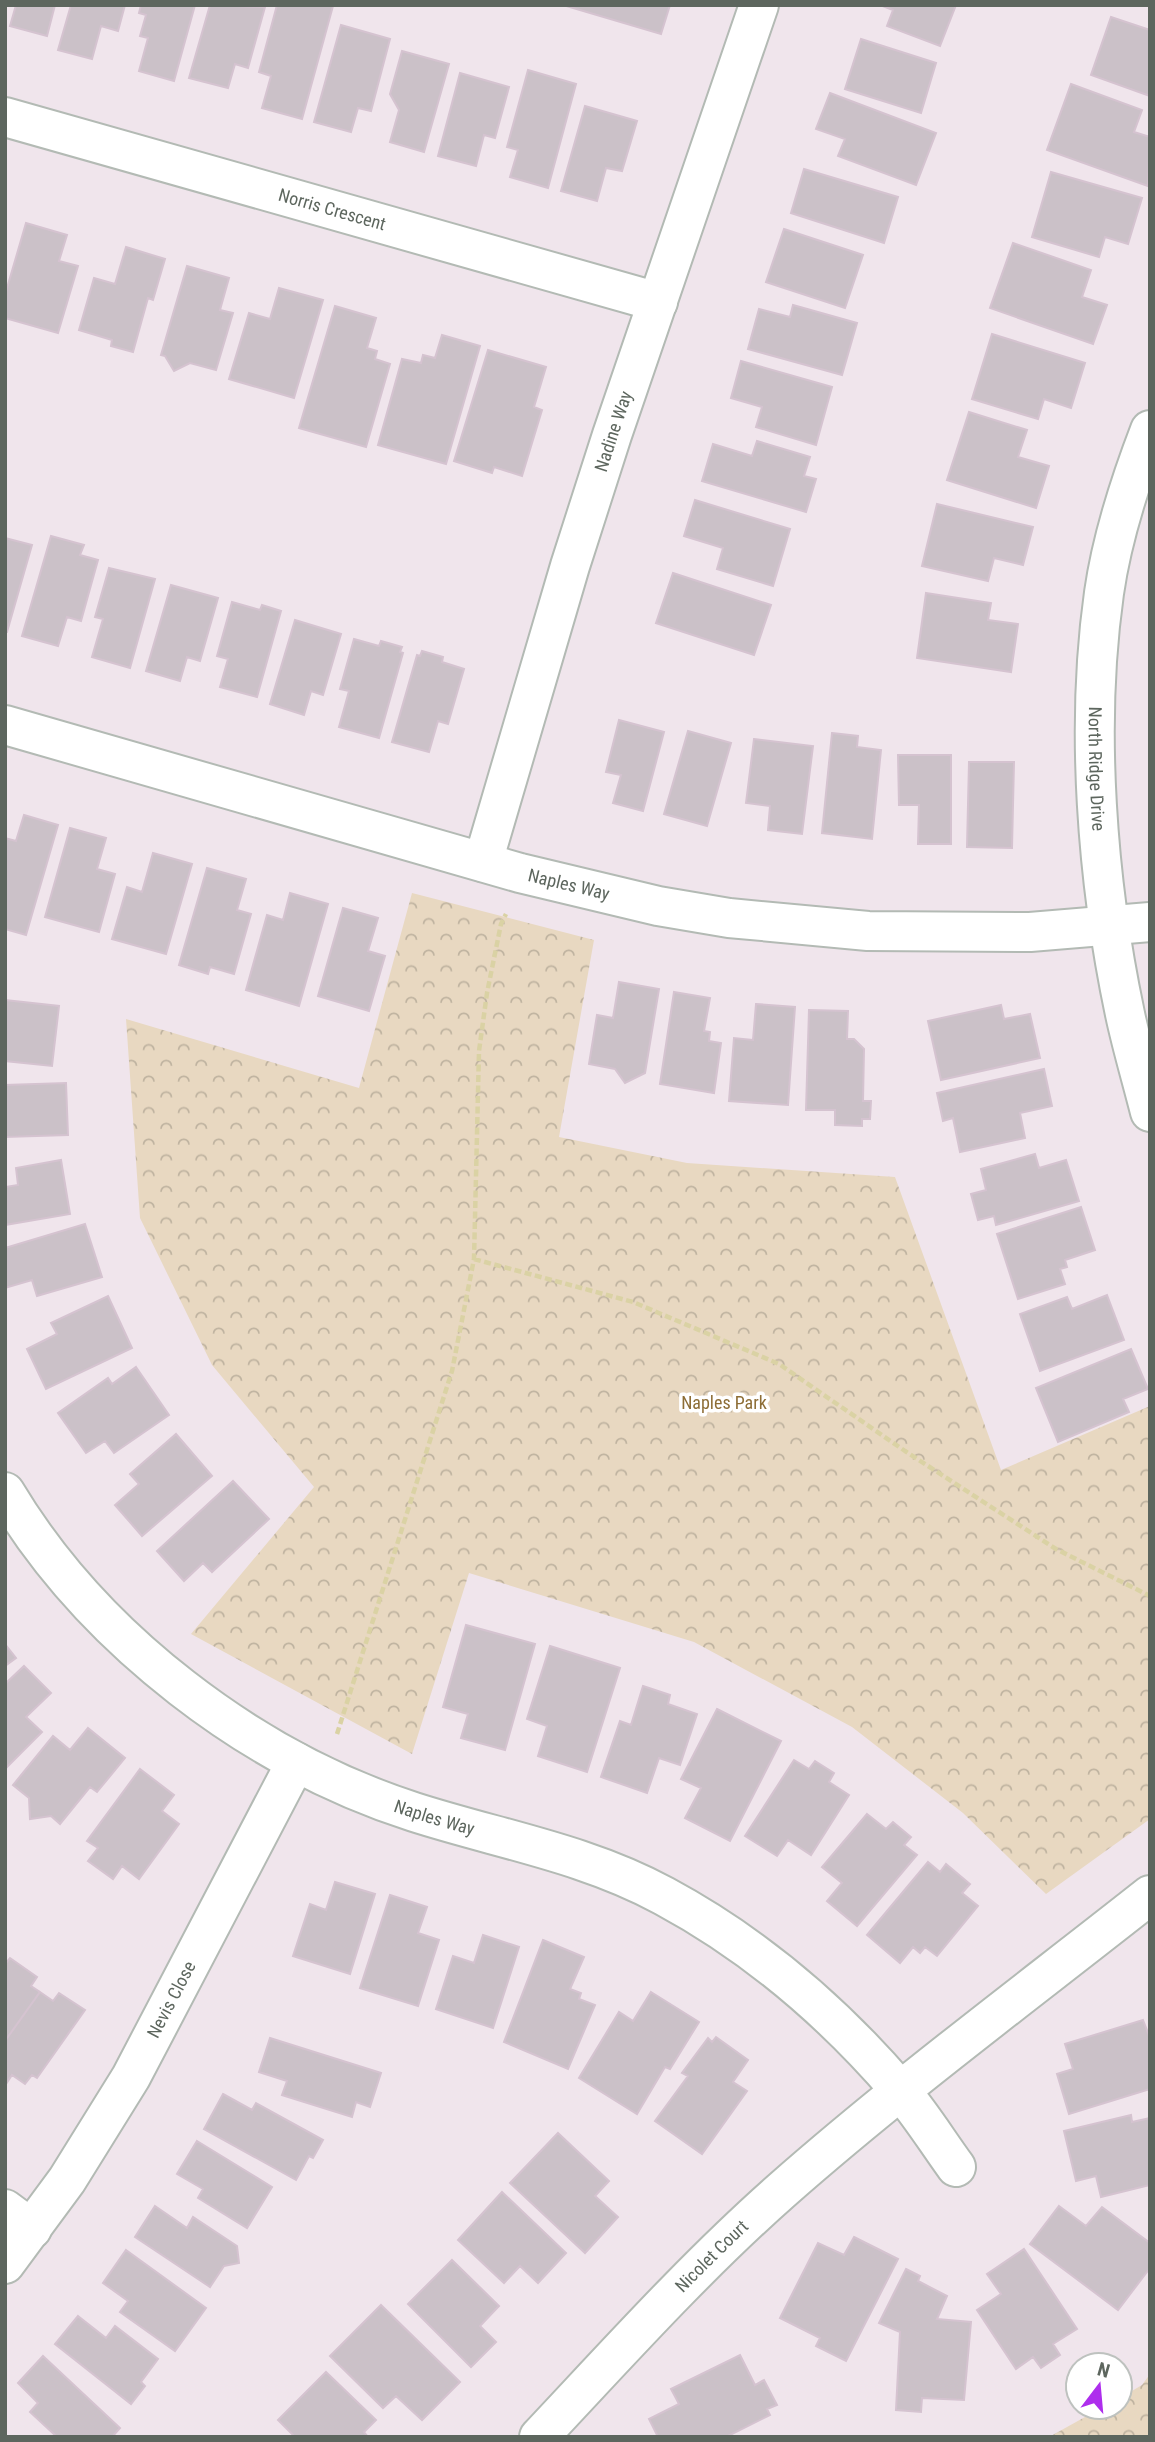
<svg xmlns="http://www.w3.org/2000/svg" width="1155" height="2442" viewBox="0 0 1155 2442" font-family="'Roboto Condensed',sans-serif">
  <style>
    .forest { fill: url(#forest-crowns) }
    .building { fill: #cbc1c8; stroke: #d5c3d0; stroke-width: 2 }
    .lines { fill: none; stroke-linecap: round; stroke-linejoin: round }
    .minor-casing { stroke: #b3bab4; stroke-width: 42 }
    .path { stroke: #dad2a4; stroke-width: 4.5; stroke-dasharray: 7 3.5; stroke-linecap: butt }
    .minor { stroke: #fff; stroke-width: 38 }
    .labels { text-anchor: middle; stroke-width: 7; stroke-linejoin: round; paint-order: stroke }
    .street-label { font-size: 18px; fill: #5d665e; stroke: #fff }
    .park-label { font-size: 18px; fill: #8d6d35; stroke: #fff }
  </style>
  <defs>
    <pattern id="forest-crowns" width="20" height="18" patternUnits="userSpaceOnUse" patternTransform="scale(1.75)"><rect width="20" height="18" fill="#e8d8c1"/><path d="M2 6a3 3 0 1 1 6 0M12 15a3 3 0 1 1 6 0" fill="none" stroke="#bfb3a0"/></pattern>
  </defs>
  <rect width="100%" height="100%" fill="#f0e5ec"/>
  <path class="forest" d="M412,893L594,940L559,1137L687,1163L895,1177L1001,1470L1150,1406V1819L1046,1894L963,1813L852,1727L694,1642L469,1573L412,1754L191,1634L314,1487L212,1365L140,1218L126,1019L359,1088Z
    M1150,2374V2437H1049L1103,2407H1120V2398L1142,2385Z"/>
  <path class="building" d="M16,5H55L47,36L10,26Z
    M71,5H125L118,31L101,26L92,59L58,50Z
    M141,5H195L174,81L139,71L148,38L140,36L146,15L139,13Z
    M210,5L265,7L248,68L235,64L228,88L189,78Z
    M277,5L333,6L302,119L262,108L271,76L259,72Z
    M563,5H670L661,34Z
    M880,5H956L940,46L887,26L893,10Z
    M1111,17L1150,30V96L1091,75Z
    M341,25L390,39L371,111L358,108L351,132L314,122Z
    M861,39L936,63L921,113L845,89Z
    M402,51L449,64L424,152L390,142L399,110L390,94Z
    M528,70L576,84L548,188L510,177L518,150L507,147Z
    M460,73L509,87L495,138L484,135L476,166L438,156Z
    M1071,84L1142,110L1134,132L1150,137L1148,186L1047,150Z
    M830,93L936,133L916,185L838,156L845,139L816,129Z
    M585,106L637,121L622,171L606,168L597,201L561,191Z
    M804,169L898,197L884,243L791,213Z
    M1051,172L1142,198L1128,244L1105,237L1099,257L1032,237Z
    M26,223L67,235L59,261L78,266L58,333L5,318V295Z
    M784,229L863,255L845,308L766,282Z
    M1013,243L1091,270L1082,297L1107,305L1093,344L990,308Z
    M126,247L165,259L153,300L148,298L133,352L111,346L112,340L79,330L94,278L115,284Z
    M187,266L229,278L220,310L233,313L216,370L190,363L174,371L165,356L161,355Z
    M279,288L323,300L294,398L229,379L249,313L270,319Z
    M793,305L857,323L842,375L748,349L759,309L790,317Z
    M335,306L376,318L367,348L377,351L375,359L390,364L366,447L299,428Z
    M992,334L1085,363L1071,408L1044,399L1038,419L972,399Z
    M442,335L480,346L446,464L378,445L402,359L421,363L423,355L435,358Z
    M488,350L546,367L534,407L542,410L522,476L494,467L492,473L454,461Z
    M741,361L832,387L816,445L756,427L762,407L731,398Z
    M969,412L1027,430L1018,457L1049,466L1036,508L947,480Z
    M757,441L810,457L804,476L816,479L806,512L702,481L713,444L752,456Z
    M695,500L790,529L773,586L717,569L723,548L684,536Z
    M937,504L1033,527L1023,565L994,558L988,581L922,566Z
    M51,536L84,545L80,555L98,560L81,621L67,617L58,646L22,636Z
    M5,538L32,545L7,632H5Z
    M109,568L155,579L130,668L92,657L103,619L95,617Z
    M673,573L771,605L754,655L656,623Z
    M171,585L218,598L200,661L187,657L180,681L146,671Z
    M926,593L991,603L988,620L1018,624L1011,672L917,658Z
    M232,602L260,610L262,605L281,611L257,697L220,687L228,659L217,656Z
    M295,620L341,634L323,695L311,691L304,715L270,704Z
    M354,639L379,646L381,641L402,647L400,652L403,653L379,738L339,727L349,691L340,689Z
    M422,651L443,657L442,662L464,669L448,724L438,721L429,752L392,742L417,655L420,656Z
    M619,720L664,732L643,811L613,803L621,775L606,772Z
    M688,731L731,743L707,826L664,814Z
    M832,733L858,736L857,747L881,750L872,839L822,833Z
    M754,739L813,746L802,834L768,830L770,806L746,803Z
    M898,755H951V844H918L919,805H899Z
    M969,762H1014L1012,848L967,847Z
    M24,815L58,825L26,935L5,929V838L16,841Z
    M70,828L106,838L97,869L115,874L99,932L45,917Z
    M153,853L192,864L166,954L112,939L127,887L142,892Z
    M207,868L246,879L237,910L251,914L234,974L210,967L208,974L179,965Z
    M290,893L328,904L299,1006L246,990L267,915L283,920Z
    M343,908L378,918L368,951L385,956L369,1011L318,996Z
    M619,982L659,989L645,1073L625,1083L615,1069L589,1064L597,1015L613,1018Z
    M674,992L710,998L704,1031L710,1032L709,1041L721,1043L714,1093L660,1084Z
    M5,1000L59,1006L52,1066L5,1061Z
    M756,1004L795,1007L788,1105L729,1101L734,1038L753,1040Z
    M1001,1005L1004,1019L1030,1014L1040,1058L941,1080L928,1021Z
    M809,1010L848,1011L847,1039H854L864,1049L863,1101H871L870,1119H862V1126L835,1125V1110H806Z
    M1044,1069L1052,1106L1020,1113L1025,1138L960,1152L953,1118L943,1121L937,1093Z
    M66,1083L68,1135L5,1137V1085Z
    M1035,1154L1039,1168L1066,1160L1079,1201L996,1225L994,1216L978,1220L971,1194L986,1190L981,1169Z
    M61,1160L70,1214L5,1225V1187L18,1185L16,1168Z
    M1081,1207L1095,1250L1065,1260L1067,1267L1060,1269L1065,1284L1018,1299L997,1234Z
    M85,1224L102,1277L37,1296L32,1280L5,1288V1248Z
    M1107,1295L1124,1340L1040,1371L1020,1314L1067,1297L1072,1309Z
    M108,1296L132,1348L46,1389L27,1349L57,1334L51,1323Z
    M1131,1349L1148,1389L1123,1399L1129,1412L1058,1442L1036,1388Z
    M136,1367L169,1415L114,1453L105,1441L86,1453L58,1413L108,1378L112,1384Z
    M176,1434L212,1476L142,1536L115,1505L139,1484L130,1474Z
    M233,1481L269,1519L212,1572L203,1563L184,1581L157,1551Z
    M466,1625L535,1644L505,1750L461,1738L468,1714L443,1707Z
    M5,1644L16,1658L5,1666Z
    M550,1646L620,1668L587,1772L538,1756L547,1726L527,1719Z
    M24,1666L51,1693L26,1717L42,1732L5,1769V1684Z
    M643,1686L670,1695L668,1704L697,1714L680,1765L659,1758L647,1793L601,1777L620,1721L631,1725Z
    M717,1709L781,1741L730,1841L685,1818L701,1788L681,1779Z
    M88,1728L125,1758L97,1792L90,1787L60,1824L51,1816L30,1819L29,1798L13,1785L53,1736L70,1750Z
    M794,1760L809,1769L815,1761L834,1773L829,1782L849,1795L811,1855L788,1840L777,1856L745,1836Z
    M140,1769L174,1795L162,1811L179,1824L139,1879L122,1866L113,1879L88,1861L98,1848L87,1841Z
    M867,1814L886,1829L893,1822L911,1837L904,1845L917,1855L857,1926L827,1901L842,1883L822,1867Z
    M928,1862L940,1872L946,1864L970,1884L962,1893L978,1906L937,1956L925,1947L920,1953L913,1947L900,1963L867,1935Z
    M335,1882L375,1894L350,1974L293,1956L310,1904L326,1910Z
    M390,1895L427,1907L418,1933L439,1940L418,2006L360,1988Z
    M483,1935L519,1947L493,2028L436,2009L453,1956L474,1963Z
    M543,1940L584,1957L570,1989L581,1993L579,1999L595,2005L568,2069L504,2042Z
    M10,1958L37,1977L31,1986L40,1992L5,2041V1964Z
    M40,1992L53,2001L59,1993L85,2010L37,2078L32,2075L25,2084L12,2075L6,2084L5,2041Z
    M651,1992L699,2022L670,2069L665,2067L637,2114L579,2078L619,2012L633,2021Z
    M1143,2020L1150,2038V2089L1069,2114L1057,2074L1073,2069L1065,2044Z
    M716,2037L748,2060L733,2082L747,2091L702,2154L655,2121L688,2076L682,2073L708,2038L712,2042Z
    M270,2038L381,2073L370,2107L356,2102L352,2117L282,2095L287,2081L259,2072Z
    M223,2094L252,2110L256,2103L323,2140L313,2158L309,2156L296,2180L204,2129Z
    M1131,2115L1132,2122L1150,2118V2185L1101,2197L1096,2176L1076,2181L1064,2131Z
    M558,2133L609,2181L595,2196L618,2217L585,2253L510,2183Z
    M197,2141L272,2187L247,2228L198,2198L203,2189L177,2174Z
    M502,2192L566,2253L538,2283L520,2266L504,2283L458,2240Z
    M155,2206L187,2228L193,2217L237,2246L239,2263L224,2266L210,2287L135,2237Z
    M1059,2206L1086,2226L1102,2207L1150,2243V2268L1118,2310L1030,2244Z
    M854,2237L898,2259L846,2361L816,2346L820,2338L780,2318L818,2243L844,2255Z
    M1024,2249L1077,2329L1053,2344L1060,2355L1041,2368L1033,2357L1016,2369L977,2310L1001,2294L987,2274Z
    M126,2250L206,2308L175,2351L120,2312L128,2301L103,2283Z
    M452,2260L499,2306L480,2326L496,2342L471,2367L408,2304Z
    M906,2269L920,2276L918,2281L947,2296L937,2319L971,2322L964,2400L922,2398L921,2412L896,2410L900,2332L879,2323Z
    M381,2305L460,2382L422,2420L396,2396L383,2408L330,2356Z
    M78,2316L106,2338L115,2326L158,2359L141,2382L145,2386L131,2404L55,2344Z
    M740,2355L755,2385L764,2380L777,2405L767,2409L770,2415L726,2437H658L649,2419L679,2404L671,2389Z
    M43,2356L120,2428L112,2437H57L30,2412L38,2403L18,2383Z
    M326,2372L376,2420L364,2432L368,2437H295L278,2420Z"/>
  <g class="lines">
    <defs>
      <g id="minor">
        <path id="s1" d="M5,117L658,302"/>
        <path id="s2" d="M1150,430C1130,482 1112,537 1104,593C1085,727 1097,882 1125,1014C1132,1047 1142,1080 1150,1112"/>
        <path id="s3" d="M5,725L520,873L658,906L729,918L868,931L1030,932L1150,922"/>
        <path id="s4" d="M483,862L570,566L612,435L759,5"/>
        <path id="s5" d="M5,1492C93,1639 252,1760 414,1812C498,1839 585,1853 664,1896C755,1945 832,2011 899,2089C920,2113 937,2141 956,2167"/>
        <path d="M5,2209L32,2229"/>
        <path id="s6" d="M5,2264L67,2180L131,2077L296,1762"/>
        <path id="s7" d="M539,2437C618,2353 695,2267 781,2191C899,2087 1026,1993 1150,1895"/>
      </g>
    </defs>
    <use href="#minor" class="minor-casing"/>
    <path class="path" d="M474,1259L633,1302L779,1364L905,1451L1056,1549L1150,1596
      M337,1734L452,1371L474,1259L479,1051L487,993L501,924L506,914"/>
    <use href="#minor" class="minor"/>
  </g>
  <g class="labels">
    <g class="street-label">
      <text dy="6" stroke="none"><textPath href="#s1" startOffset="340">Norris Crescent</textPath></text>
      <text dy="6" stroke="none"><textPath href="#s4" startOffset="450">Nadine Way</textPath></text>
      <text dy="6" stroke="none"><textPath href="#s2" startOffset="346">North Ridge Drive</textPath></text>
      <text dy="6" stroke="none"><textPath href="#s3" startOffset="586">Naples Way</textPath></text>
      <text dy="6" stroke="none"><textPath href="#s5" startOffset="551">Naples Way</textPath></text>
      <text dy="6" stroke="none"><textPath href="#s6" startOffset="313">Nevis Close</textPath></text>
      <text dy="6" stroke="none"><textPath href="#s7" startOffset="250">Nicolet Court</textPath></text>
    </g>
    <g class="park-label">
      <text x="724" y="1409">Naples Park</text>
    </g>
  </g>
  <rect width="1155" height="2442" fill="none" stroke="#5d665e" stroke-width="14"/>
  <g transform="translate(1099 2386) rotate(16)"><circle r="33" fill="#ffffff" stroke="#bec2bf" stroke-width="2"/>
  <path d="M0-5L12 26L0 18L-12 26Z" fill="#ae2eed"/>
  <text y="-10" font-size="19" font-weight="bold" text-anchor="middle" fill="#5d665e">N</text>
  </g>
</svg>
